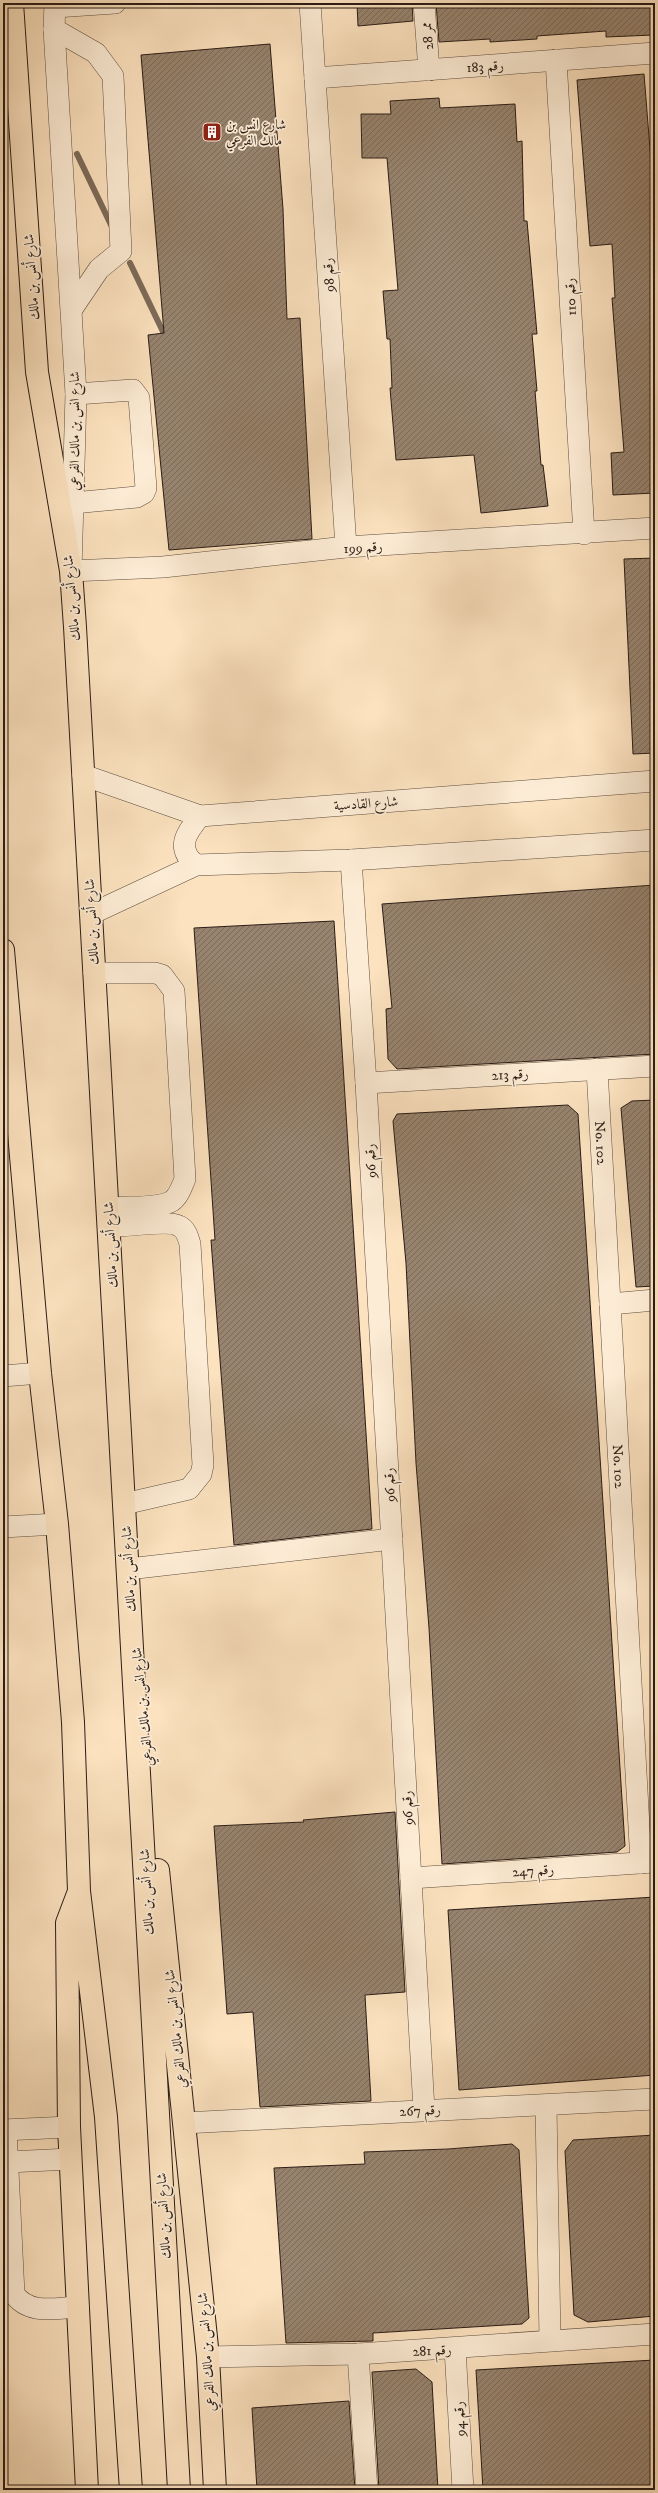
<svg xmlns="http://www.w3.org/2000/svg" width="658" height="2493" viewBox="0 0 658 2493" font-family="'IM FELL DW Pica',Amiri,serif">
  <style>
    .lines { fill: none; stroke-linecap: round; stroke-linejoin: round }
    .stream { stroke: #7d6b59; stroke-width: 6 }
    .building { fill: url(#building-hatch); stroke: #2a1c16 }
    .minor-casing { stroke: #5e4e40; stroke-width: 22 }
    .major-casing { stroke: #2a1c16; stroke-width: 24 }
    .minor { stroke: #fdecd5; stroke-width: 21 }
    .major { stroke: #fce2bf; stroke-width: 22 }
    .labels { text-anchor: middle; stroke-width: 3.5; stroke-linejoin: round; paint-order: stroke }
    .street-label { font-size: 14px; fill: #2a1c16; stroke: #fdecd5 }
    .poi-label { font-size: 14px; fill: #2a1c16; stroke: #fdecd5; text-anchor: start }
  </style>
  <defs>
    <pattern id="building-hatch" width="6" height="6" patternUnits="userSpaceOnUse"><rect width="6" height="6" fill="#97836e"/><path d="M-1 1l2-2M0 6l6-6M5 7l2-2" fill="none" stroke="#7b6a59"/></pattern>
  </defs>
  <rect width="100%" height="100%" fill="#fce2bf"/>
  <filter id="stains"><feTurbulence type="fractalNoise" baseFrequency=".005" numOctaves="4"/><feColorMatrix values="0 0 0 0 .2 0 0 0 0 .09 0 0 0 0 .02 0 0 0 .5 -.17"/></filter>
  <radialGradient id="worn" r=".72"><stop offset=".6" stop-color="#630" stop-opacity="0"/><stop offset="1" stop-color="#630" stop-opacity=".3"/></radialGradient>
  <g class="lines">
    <path class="stream" d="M77,154L112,227
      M130,263L167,340"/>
  </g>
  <path class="building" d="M357,3H412L413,21L358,26Z
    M436,3H651L653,35L606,37V31L537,36V39L490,42V39L439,42Z
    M270,44L283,209L287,319L300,318L312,539L169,550L148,335L164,333L141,55Z
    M644,74L655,212V493L613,495L611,453L624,452L612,298H615L612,244L590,246L577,80Z
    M439,98L440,108L515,104L517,142L522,141L524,221H527L537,334H532L537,391H535L541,465H543L548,506L481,513L474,455L396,460L390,388H392L390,339H387L383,291L398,290L387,158H362L361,114H391L390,101Z
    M655,558V753L633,754L624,559Z
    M655,885V1054L397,1069L388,1059L386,1009L392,1008L382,904Z
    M334,921L372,1529L234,1545L211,1240H215L194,928Z
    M655,1100V1286L636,1287L621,1108L632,1101Z
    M568,1105L578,1114L625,1846L617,1852L442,1864L429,1628L416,1463L406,1263L393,1121L397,1114Z
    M395,1812L405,1992L365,1995L371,2101L260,2107L253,2012L227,2014L214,1826L304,1822L303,1820Z
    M655,1897V2075L459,2090L448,1910Z
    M655,2135V2316L588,2322L574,2315L565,2151L573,2140Z
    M512,2144L519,2150L529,2318L522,2324L373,2333V2341L286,2343L274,2168L365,2164L364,2152L448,2149Z
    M655,2360V2490H483L476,2370Z
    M416,2369L432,2382L438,2490H379L372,2372Z
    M349,2401L355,2490H257L252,2408Z"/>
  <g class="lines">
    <defs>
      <g id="minor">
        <path d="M55,3L54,29L76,394L71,571L163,567L346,547L655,528"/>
        <path d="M310,3L346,547"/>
        <path d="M424,3L429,70"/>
        <path d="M55,7L115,3"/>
        <path d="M54,29L96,53L113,76L121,251L99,269L72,309"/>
        <path d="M556,60L584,534"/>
        <path d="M315,78L655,53"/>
        <path d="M73,503L137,497L144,493L146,488L139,398L133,390L76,394"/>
        <path d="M83,775L200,816L655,781"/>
        <path d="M351,860L366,1083L424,2110"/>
        <path d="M196,865C175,848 186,833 200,816"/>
        <path d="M91,914L196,865L351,860L655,840"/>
        <path d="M94,973H155L162,975L174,991L185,1179C182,1186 179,1196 172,1201C159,1209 124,1207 109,1208"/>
        <path id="s1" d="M597,1069L641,1863"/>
        <path d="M366,1083L655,1066"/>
        <path d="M110,1227C123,1226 170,1220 179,1226C186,1229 188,1237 190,1244L203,1465L201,1474L189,1489L124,1504"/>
        <path d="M610,1304L655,1300"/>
        <path d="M3,1376L40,1373"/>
        <path d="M3,1527L57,1524"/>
        <path d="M128,1569L392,1539"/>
        <path d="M411,1878L654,1862"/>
        <path d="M546,2106L550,2340"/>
        <path d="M184,2123L655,2099"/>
        <path d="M3,2130L69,2127"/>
        <path d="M6,2130L14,2294C29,2315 54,2308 78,2307"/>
        <path d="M8,2162L70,2159"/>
        <path d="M455,2348L463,2490"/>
        <path d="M358,2354L367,2490"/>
        <path d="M208,2357L358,2354L655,2334"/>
      </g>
      <path id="major" d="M12,3L37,372L71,571L75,627L179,2490
        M3,950L40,1373L57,1524L73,1722L79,1891L106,2117L131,2490
        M158,1870L208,2357L215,2490
        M78,1894L67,1923L69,2127L87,2490"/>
    </defs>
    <use href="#minor" class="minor-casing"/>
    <use href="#major" class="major-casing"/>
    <use href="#minor" class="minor"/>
    <use href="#major" class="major"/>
  </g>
  <defs>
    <symbol id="building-square" viewBox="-11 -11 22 22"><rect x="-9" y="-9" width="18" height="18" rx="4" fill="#8f2418" stroke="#fdecd5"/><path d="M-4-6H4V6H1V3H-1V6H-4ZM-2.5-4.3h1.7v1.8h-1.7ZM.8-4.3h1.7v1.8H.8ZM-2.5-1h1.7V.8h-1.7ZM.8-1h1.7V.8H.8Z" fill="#fff"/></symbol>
  </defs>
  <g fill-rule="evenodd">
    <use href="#building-square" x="201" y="121" width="22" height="22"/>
  </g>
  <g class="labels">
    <g class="street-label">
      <text transform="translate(427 36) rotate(-95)" y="5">ممر 28</text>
      <text transform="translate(485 66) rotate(-4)" y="5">رقم 183</text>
      <text transform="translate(328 275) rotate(-94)" y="5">رقم 98</text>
      <text transform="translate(31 277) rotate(-94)" y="5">شارع أنس بن مالك</text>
      <text transform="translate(570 297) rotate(-93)" y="5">رقم 110</text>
      <text transform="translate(74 431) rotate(-90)" y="5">شارع انس بن مالك الفرعي</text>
      <text transform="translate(363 547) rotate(-4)" y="5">رقم 199</text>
      <text transform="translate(71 598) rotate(-95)" y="5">شارع أنس بن مالك</text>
      <text transform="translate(366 803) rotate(-4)" y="5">شارع القادسية</text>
      <text transform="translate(91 922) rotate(-93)" y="5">شارع أنس بن مالك</text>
      <text transform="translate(510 1074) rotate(-3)" y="5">رقم 213</text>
      <text dy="5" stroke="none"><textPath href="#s1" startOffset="74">No. 102</textPath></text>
      <text transform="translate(370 1161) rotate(-93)" y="5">رقم 96</text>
      <text transform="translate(110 1245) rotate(-93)" y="5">شارع أنس بن مالك</text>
      <text dy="5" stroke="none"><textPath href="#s1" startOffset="398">No. 102</textPath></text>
      <text transform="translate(389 1485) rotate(-93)" y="5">رقم 96</text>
      <text transform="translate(128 1569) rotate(-93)" y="5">شارع أنس بن مالك</text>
      <text transform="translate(142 1707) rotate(-96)" y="5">شارع انس بن مالك الفرعي</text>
      <text transform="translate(407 1808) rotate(-93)" y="5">رقم 96</text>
      <text transform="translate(533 1870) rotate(-4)" y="5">رقم 247</text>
      <text transform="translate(146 1892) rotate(-93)" y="5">شارع أنس بن مالك</text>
      <text transform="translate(175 2029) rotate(-96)" y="5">شارع انس بن مالك الفرعي</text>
      <text transform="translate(420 2110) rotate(-3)" y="5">رقم 267</text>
      <text transform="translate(163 2216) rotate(-93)" y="5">شارع أنس بن مالك</text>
      <text transform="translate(432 2350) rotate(-3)" y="5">رقم 281</text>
      <text transform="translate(206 2352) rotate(-94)" y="5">شارع انس بن مالك الفرعي</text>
      <text transform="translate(459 2419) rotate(-93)" y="5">رقم 94</text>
    </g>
    <g class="poi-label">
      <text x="226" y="129">شارع انس بن<tspan x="226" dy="16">مالك الفرعي</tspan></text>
    </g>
  </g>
  <rect width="658" height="2493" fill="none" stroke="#fce2bf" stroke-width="16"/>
  <rect x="4" y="4" width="650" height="2485" fill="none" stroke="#2a1c16" stroke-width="2"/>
  <rect x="8" y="8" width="642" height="2477" fill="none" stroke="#2a1c16"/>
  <rect width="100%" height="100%" filter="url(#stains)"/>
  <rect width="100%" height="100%" fill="url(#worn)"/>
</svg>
